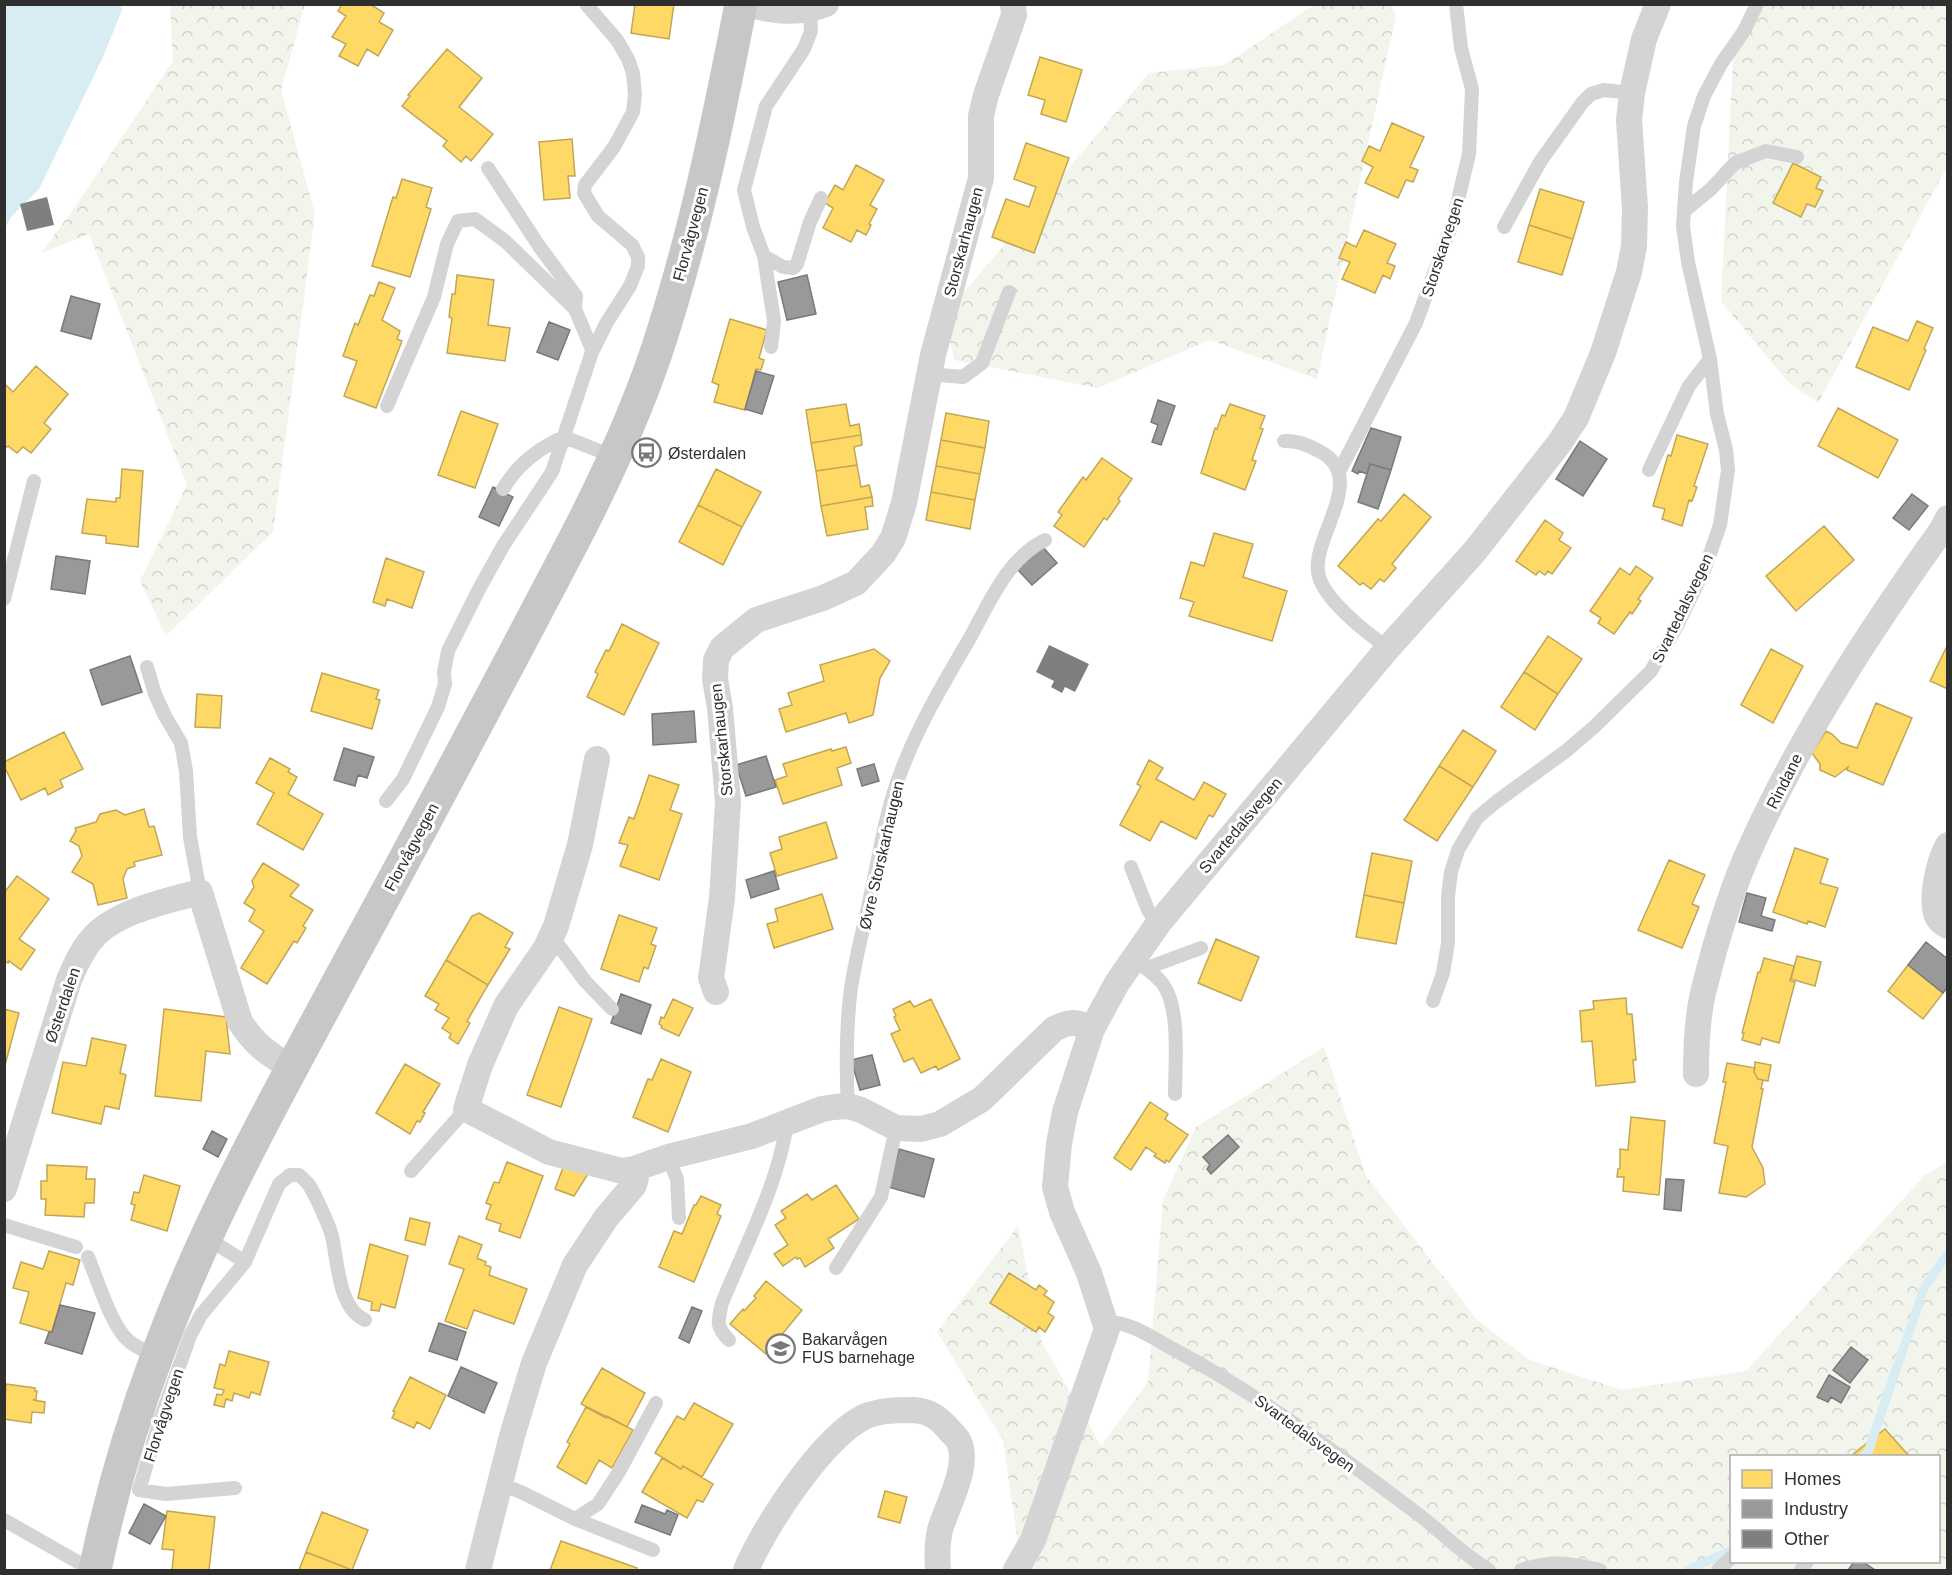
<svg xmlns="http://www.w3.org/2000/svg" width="1952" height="1575" viewBox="0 0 1952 1575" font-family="Helvetica,sans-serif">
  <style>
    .forest { fill: url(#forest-crowns); fill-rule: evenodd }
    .water { fill: #d8edf3 }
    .homes { fill: #ffd966; stroke: #c1a656; stroke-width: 1.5 }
    .industry { fill: #999; stroke: #797979; stroke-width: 1.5 }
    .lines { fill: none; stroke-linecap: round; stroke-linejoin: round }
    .stream { stroke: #d8edf3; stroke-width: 9 }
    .building { fill: #7f7f7f }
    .service { stroke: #d4d4d4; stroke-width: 14 }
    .minor { stroke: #d4d4d4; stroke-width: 26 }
    .primary { stroke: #c7c7c7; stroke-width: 33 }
    .labels { text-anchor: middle; stroke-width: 6; stroke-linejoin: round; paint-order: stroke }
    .street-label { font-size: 16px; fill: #2f2f2f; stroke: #fff }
    .poi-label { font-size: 16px; fill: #2f2f2f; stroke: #fff; text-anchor: start }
  </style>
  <defs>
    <pattern id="forest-crowns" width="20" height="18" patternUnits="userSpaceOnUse" patternTransform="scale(1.5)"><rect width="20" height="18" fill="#f2f5ec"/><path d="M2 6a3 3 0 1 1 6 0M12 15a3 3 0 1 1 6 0" fill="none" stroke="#d0d2cb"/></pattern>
  </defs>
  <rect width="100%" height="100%" fill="#fff"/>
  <path class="forest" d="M170,5H305L281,90L315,214L273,532L166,636L140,581L187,485L89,234L41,253L75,207L173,61Z
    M1314,5H1390L1396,15L1317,379L1210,340L1098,388L954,360L945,315L1149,73L1224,65Z
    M1761,5H1947V167L1818,403L1789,383L1721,301L1733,59Z
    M1324,1047L1366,1176L1477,1320L1530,1360L1622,1390L1746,1371L1924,1176L1947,1161V1570H1017L1019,1551L1003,1440L937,1332L1018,1226L1042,1343L1101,1446L1148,1382L1163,1200L1196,1127ZM1732,1456H1938V1562H1732Z"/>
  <path class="water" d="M5,5H120L122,10L103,57L39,189L11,217L5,228Z"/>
  <path class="homes" d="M342,4H370L384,13L379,22L393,30L378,56L367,49L358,66L339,56L346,44L332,37L346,16L338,11Z
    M635,4H674L669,39L631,33Z
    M447,49L482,78L459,107L493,134L471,161L466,156L461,162L443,146L447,141L402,106L410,96L408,95Z
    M1040,57L1082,70L1066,122L1041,114L1045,100L1028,95Z
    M1392,123L1424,137L1410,167L1418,170L1413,182L1406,180L1398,198L1365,183L1373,167L1362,161L1369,146L1380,151Z
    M572,139L575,176H568L570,198L544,200L539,142Z
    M1026,143L1069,158L1034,253L992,237L1006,199L1029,207L1036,187L1014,179Z
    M1793,163L1821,177L1816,188L1823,191L1815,207L1807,204L1801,217L1773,203Z
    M856,165L884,180L870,205L877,209L869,224L871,225L866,235L857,230L851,242L823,228L833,208L825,203L835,185L843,190Z
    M402,179L432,188L426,207L431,209L410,277L372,266L393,197L396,198Z
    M1540,189L1584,202L1573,239L1529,225Z
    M1529,225L1573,239L1562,275L1518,262Z
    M1364,230L1396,244L1387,263L1395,266L1390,279L1383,275L1375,293L1342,279L1350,262L1339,258L1346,242L1356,247Z
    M457,275L494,280L488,325L510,328L505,361L447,353L452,318L449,317L452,294H455Z
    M379,282L395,288L382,320L400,331L397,339L402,341L376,408L344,396L357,361L343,356L355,323L358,325L370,295L374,296Z
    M730,319L767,330L759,358L764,360L761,370L756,369L745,410L714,402L719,385L712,382Z
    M1917,321L1933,328L1924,349L1926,350L1909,390L1856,367L1873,327L1908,341Z
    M36,366L68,394L44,423L51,429L31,453L23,447L17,453L8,446L4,449V387L6,385L13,392Z
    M846,404L850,426L859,424L861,435L811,443L806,410Z
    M1230,404L1265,416L1260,428L1263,429L1252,460L1256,461L1245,490L1201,473L1215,428L1217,429L1222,415L1225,416Z
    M1838,408L1898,440L1878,478L1818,446Z
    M461,411L498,424L475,488L438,475Z
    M946,413L989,421L985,448L941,440Z
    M861,435L862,445L854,447L857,465L816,471L811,443Z
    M1677,435L1708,444L1694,486L1697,487L1692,501L1689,500L1682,526L1662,519L1665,509L1653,506L1668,455L1671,456Z
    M941,440L985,448L980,474L936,466Z
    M1102,458L1132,479L1118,499L1120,501L1107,520L1104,518L1084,547L1054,526L1062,515L1058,512L1083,477L1086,480Z
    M857,465L861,487L869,485L872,497L821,506L816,471Z
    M936,466L980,474L975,500L931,492Z
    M122,469L143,471L138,547L106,543V536L82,533L87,499L116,502V498H120Z
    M716,469L761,492L742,527L698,505Z
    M931,492L975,500L970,529L926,520Z
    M1404,494L1431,517L1392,564L1396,568L1384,582L1380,579L1371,589L1363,583L1360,585L1338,566L1378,519L1381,521Z
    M872,497L873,506L865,507L868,529L827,536L821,506Z
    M698,505L742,527L723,565L679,542Z
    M1545,520L1563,533L1559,540L1571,548L1552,574L1548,571L1545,575L1539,571L1536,575L1516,561Z
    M1824,526L1854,560L1796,611L1766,576Z
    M1214,533L1253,544L1243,577L1287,591L1272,641L1189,616L1194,602L1180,598L1191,562L1204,566Z
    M386,558L424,572L412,608L387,599L385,606L373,602Z
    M1636,566L1653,578L1638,599L1641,601L1632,614L1630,612L1614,634L1598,623L1601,618L1590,611L1620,568L1630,575Z
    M622,624L659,643L624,715L587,697L598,674L595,672L606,650L609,651Z
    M1548,636L1582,659L1558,694L1524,672Z
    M1948,644V689L1930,681Z
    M874,649L890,661L880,678L873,715L849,723L846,713L786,732L779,709L792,705L788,693L824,681L820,665Z
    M1771,649L1803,666L1773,723L1741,705Z
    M1524,672L1558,694L1535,730L1501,707Z
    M322,673L379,690L376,699L380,700L372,729L311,711Z
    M197,694L222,696L220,728L195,727Z
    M1876,703L1912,718L1883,785L1847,770L1848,767L1835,777L1820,770V764L1812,753L1826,731L1832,734L1841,743L1857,748Z
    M1463,730L1496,751L1473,787L1439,766Z
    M64,732L83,769L60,780L63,787L48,795L45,788L21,800L4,766V762Z
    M846,747L851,763L837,768L842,785L783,804L775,780L787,776L783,764L831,749L832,751Z
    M270,758L290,769L288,772L297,777L288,794L323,814L303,850L257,824L274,793L256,783Z
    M1149,760L1163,768L1156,779L1194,800L1204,782L1226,794L1213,817L1209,815L1196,839L1161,821L1150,841L1120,825L1141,786L1137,784Z
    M1439,766L1473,787L1437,841L1404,820Z
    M649,775L679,785L670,810L682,814L659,880L620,866L628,845L619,843L629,817L634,819Z
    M144,809L149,827L154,826L162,855L134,862L135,866L127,869L123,879L127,898L98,905L93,884L72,872L82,856L79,846L70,841L76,831L75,828L96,822L100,814L116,810L125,815Z
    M826,822L837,858L777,876L770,853L782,849L779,837Z
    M1795,848L1828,859L1820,883L1838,888L1825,927L1808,921L1807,924L1773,912Z
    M1372,853L1412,861L1404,903L1364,895Z
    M1669,860L1705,875L1692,904L1699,907L1682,948L1638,930Z
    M263,863L299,885L290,896L313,910L303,926L306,928L297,943L294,941L267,984L241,968L264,931L249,921L255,910L244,903L254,887L252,881Z
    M17,876L49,899L19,939L35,950L21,970L9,961L8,963L4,960V893Z
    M822,894L833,929L774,948L767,924L778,921L775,909Z
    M1364,895L1404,903L1396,944L1356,937Z
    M479,913L513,933L505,947L510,949L488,985L446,960L472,916Z
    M619,915L657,928L651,944L656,946L648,969L644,967L639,982L601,969Z
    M1216,939L1259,957L1241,1001L1198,983Z
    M1797,956L1821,962L1815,986L1791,979Z
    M1764,958L1794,966L1790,981L1795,982L1779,1043L1762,1038L1760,1045L1742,1040L1744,1033H1742L1758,972H1760Z
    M446,960L488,985L467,1021L470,1023L458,1044L449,1038L451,1034L442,1028L449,1018L435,1010L439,1004L425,996Z
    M1908,965L1943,993L1923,1019L1888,991Z
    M1626,998L1627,1014H1632L1636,1060H1633L1635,1082L1596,1086L1592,1041L1582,1042L1580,1011L1594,1009L1593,1001Z
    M673,999L693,1008L679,1036L661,1028L662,1026L659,1024L661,1017L664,1018Z
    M931,999L960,1059L938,1070L936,1066L921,1073L913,1058L904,1062L891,1034L900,1030L894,1017L896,1016L893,1009L910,1001L914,1007Z
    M559,1007L592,1019L561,1107L527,1095Z
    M4,1009L19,1013L4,1069Z
    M164,1009L226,1017L230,1054L206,1051L201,1101L155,1096Z
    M92,1038L126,1045L120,1073L126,1075L119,1109L105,1106L101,1124L52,1113L63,1062L86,1066Z
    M661,1059L691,1072L668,1132L633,1117L648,1079L652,1080Z
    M1755,1062L1771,1065L1768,1081L1758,1079L1754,1072Z
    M1727,1063L1755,1068L1754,1072L1758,1079L1763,1080L1761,1089H1763L1752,1147L1763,1168L1765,1184L1746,1197L1719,1193L1728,1146L1714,1143L1726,1082H1723Z
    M405,1064L440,1084L423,1112L425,1113L420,1122L417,1121L410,1134L376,1113Z
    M1150,1102L1168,1114L1165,1119L1188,1135L1169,1162L1166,1160L1165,1163L1154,1156L1156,1154L1146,1147L1131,1170L1114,1158Z
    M1631,1117L1665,1121L1659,1195L1623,1191L1624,1177H1617L1618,1169L1620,1168V1149L1628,1150Z
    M507,1162L543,1176L520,1238L499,1231L501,1224L486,1219L491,1205L486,1203L494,1182L499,1183Z
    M47,1165L87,1167L86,1179H95L94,1203H85L84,1217L45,1215L46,1199H41V1181H47Z
    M564,1165L588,1174L574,1196L555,1189Z
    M144,1175L180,1186L167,1231L131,1220L135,1205L131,1204L134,1192L139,1193Z
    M836,1185L859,1219L828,1239L834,1248L805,1267L800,1258L797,1259L796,1257L783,1266L774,1254L788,1245L775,1225L786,1218L781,1211L807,1194L812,1200Z
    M701,1196L721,1205L717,1214L721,1216L694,1282L659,1267L674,1231L682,1234L694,1205H696Z
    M410,1218L430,1223L425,1245L405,1240Z
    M459,1236L482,1245L477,1258L486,1262L485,1265L491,1267L489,1275L527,1289L514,1324L474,1310L467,1329L445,1321L464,1269L449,1264Z
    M370,1244L408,1256L395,1308L381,1304L379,1311L371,1310L372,1302L358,1298Z
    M49,1251L80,1260L73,1285L66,1283L52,1332L20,1323L29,1292L13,1288L21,1262L43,1269Z
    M1009,1273L1036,1290L1039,1285L1047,1291L1044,1295L1054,1302L1048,1313L1054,1317L1045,1332L1039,1327L1036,1332L990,1303Z
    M766,1281L802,1310L766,1354L730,1324L743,1309L744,1311L756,1298L754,1296Z
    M229,1351L269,1362L260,1395L251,1392L249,1398L234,1393L232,1401L226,1399L224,1407L214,1405L217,1394L222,1395L224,1390L214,1388L220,1364L225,1366Z
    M602,1368L645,1393L627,1427L581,1404Z
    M410,1377L446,1395L430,1429L417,1422L414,1428L392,1418L395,1412L393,1411Z
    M6,1384L35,1388V1391H37L36,1399L33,1400L45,1402L44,1413L32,1412L31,1423L4,1419Z
    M694,1403L733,1424L702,1477L683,1466L681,1469L655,1453L677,1416L684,1420Z
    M586,1407L606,1418L607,1416L633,1430L612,1468L599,1460L586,1484L557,1467L570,1444L567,1442Z
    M1885,1429L1909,1456H1851L1872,1439Z
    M662,1458L681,1469L683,1466L713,1484L703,1502L697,1500L687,1518L642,1492Z
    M885,1491L907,1497L900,1523L878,1517Z
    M167,1511L215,1517L209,1570H172L174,1550L162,1549Z
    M322,1512L368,1530L352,1570L306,1552Z
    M561,1541L637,1568L636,1570H550Z
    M306,1552L352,1570H299Z"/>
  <path class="industry" d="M807,275L816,314L787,320L778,282Z
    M71,296L100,304L91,339L61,331Z
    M549,322L570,330L558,360L537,352Z
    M756,371L774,376L762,414L745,409Z
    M1158,400L1175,406L1161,445L1152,442L1158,425L1151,422Z
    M1371,428L1401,437L1391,470L1370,464L1367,474L1359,471L1358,474L1352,471Z
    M1580,441L1607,459L1583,496L1556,479Z
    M1370,464L1391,470L1378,509L1358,502Z
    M493,487L513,497L499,526L479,517Z
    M1912,494L1928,506L1909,530L1893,518Z
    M1041,545L1057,563L1032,585L1016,568Z
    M56,556L90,561L85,594L51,589Z
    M130,656L142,692L102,705L90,670Z
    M694,711L696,742L653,745L652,714Z
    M344,748L374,757L367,778L358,775L355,786L334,780Z
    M766,756L776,787L746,796L736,765Z
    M874,764L879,781L862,786L857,769Z
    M774,871L779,889L751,898L746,880Z
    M1747,893L1766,898L1761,916L1775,920L1772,931L1739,922Z
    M1926,942L1948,959V987L1943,993L1908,965Z
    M621,994L651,1005L641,1034L611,1023Z
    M872,1055L880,1085L860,1090L851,1060Z
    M212,1131L227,1139L218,1157L203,1149Z
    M1228,1135L1239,1147L1211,1174L1207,1169L1210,1165L1203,1157Z
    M899,1149L934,1159L924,1197L888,1187Z
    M1666,1179L1684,1180L1681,1211L1664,1209Z
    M60,1305L95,1313L82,1354L45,1343L49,1332H52Z
    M692,1307L702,1311L689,1343L679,1338Z
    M439,1323L466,1332L457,1360L429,1351Z
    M1851,1347L1868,1360L1850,1383L1833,1370Z
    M461,1367L497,1383L484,1413L448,1396Z
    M1829,1375L1850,1387L1841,1403L1831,1397L1828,1402L1817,1397Z
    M144,1504L166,1516L150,1544L129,1533Z
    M642,1505L665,1514L667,1510L678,1515L670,1535L635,1522Z
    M1854,1562H1863L1875,1570H1848Z"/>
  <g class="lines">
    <path class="stream" d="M1863,1456L1868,1452L1924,1288L1948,1253
      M1688,1570L1732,1550"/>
  </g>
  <path class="building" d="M47,197L54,225L27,231L20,204Z
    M1049,645L1089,664L1075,692L1065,687L1062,693L1051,687L1054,681L1036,672Z"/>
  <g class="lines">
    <path class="service" d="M488,168L539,246L576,296L575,309
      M1684,211L1711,189L1735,163L1766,151L1797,157
      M1504,227L1540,162L1582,103L1591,94L1604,90L1632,93
      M764,256L783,267L793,268L797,264L810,222L821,198
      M771,347L774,321L764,256L753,227L744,190L766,106L804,49L811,31L810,11
      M929,374L963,377L982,363L1009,292
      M387,406L434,297L447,244L458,221L475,219L505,241L575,309L591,347L592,352
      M1284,441C1297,440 1308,445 1319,451C1369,476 1313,535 1318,572C1321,598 1368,634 1388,648
      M1649,470L1689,386L1710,359
      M1339,472L1416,323L1453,221L1469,154L1472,89L1461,48L1456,4
      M503,489C517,465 539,448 564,437L615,457
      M4,599L34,481
      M147,667L155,694L165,716L181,743L186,771L190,837L200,892
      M386,801L403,779L438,707L445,684L444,672L448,651L478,591L503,546L552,472L592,352L607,322L630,286L638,266V257L632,245L598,216L584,193L585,185L614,147L633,112L635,95L633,73L628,59L617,40L586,4
      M1131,867L1148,910L1158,924
      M546,948L560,947L585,981L612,1009
      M1133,960C1143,966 1154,973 1162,983C1181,1007 1175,1064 1175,1094
      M1147,968L1201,948
      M1433,1001L1443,973L1448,943V896L1451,872L1458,850L1477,818L1496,802L1566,751L1594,727L1651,671L1677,626L1705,568L1720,525L1728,470L1726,450L1717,414L1710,359L1688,262L1683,226L1686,182L1694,126L1704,96L1721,64L1744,31L1757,4
      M848,1106C846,1069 846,1033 850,996C854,961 864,928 871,893C880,852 886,809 902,769C920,722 946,679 971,636C990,601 1008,558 1045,540
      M668,1157L677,1179L679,1218
      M411,1171L466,1109
      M4,1225L76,1247
      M207,1238L245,1262L279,1184L290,1175H299C302,1178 306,1181 309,1185C315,1194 329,1225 332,1236C338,1262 338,1308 365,1320
      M88,1257C97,1279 109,1318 124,1336C132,1346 145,1351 157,1355
      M836,1268L881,1197L896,1128
      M1106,1322C1129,1321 1153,1338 1173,1349C1260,1395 1339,1455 1418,1514C1442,1532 1463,1555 1489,1570
      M729,1340C715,1326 718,1321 722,1303C746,1244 777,1187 787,1124
      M500,1484L521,1492L575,1519L653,1550
      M235,1488L166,1494L139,1490L160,1420L190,1336L201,1315L245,1262
      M575,1519L598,1504L619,1472L656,1403
      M4,1520L92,1570
      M1521,1570C1554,1560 1567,1563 1600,1570
      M1718,1570L1732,1557
      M1801,1570L1807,1562"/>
    <path class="minor" d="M746,4C773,11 799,15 826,4
      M597,759L580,845L556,926L546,948L506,1006L480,1065L466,1109L549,1152L622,1171L634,1169L668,1157L752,1136L822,1109L834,1107L848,1106L861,1110L896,1128L921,1129L940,1124L982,1099L1054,1029C1069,1021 1077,1021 1092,1029
      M1948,845C1939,860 1930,900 1937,916C1939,921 1943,923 1948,926
      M716,992L711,978L722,898L728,802L720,708L715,679L716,660L722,648L756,620L823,598L856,583L883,554L893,538L904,503L933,355L981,178V116L986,95L1014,15L1013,4
      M1696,1074C1696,1048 1697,1019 1703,993C1715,944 1732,887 1753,842C1804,731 1871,629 1941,531L1948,518
      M4,1189L69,980C75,966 81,952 91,940C113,912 166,901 200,892L240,1022C255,1045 268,1054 292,1068
      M478,1570L512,1436L534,1363L575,1265L606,1218L634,1185L636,1178L634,1169
      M746,1570C764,1527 822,1438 864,1417C880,1410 897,1410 913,1410C931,1411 940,1419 951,1432C954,1435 958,1439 959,1442C970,1467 947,1505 940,1530C937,1543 937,1557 938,1570
      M1016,1570L1033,1540L1107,1329L1089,1273L1062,1212L1055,1187L1059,1144L1065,1112L1092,1029L1117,983L1158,924L1388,648L1475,551L1558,445L1576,418L1603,353L1629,272L1634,246L1635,208L1629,120L1632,93L1644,39L1658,4"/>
    <path class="primary" d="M95,1570C110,1498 131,1425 157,1356C207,1218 281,1089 350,960C426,821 500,681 574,540C605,480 634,418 656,353C694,239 718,122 741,4"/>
  </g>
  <defs>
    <symbol id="bus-ring" viewBox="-11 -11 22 22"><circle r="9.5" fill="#fff" stroke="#787878" stroke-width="1.5"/><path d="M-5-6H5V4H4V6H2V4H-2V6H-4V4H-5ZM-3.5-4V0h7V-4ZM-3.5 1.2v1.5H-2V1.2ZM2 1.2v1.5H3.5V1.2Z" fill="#787878"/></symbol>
    <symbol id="school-ring" viewBox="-11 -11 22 22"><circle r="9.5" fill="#fff" stroke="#787878" stroke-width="1.5"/><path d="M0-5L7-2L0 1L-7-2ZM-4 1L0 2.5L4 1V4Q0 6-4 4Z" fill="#787878"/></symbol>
  </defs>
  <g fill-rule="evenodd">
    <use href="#bus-ring" x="630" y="436" width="33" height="33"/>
    <use href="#school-ring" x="764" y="1332" width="33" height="33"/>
  </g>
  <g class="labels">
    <g class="street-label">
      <text transform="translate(690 234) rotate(-75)" y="6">Florvågvegen</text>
      <text transform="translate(963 242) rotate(-75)" y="6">Storskarhaugen</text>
      <text transform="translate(1442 247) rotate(-72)" y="6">Storskarvegen</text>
      <text transform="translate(1682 608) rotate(-64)" y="6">Svartedalsvegen</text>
      <text transform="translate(721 740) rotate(-96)" y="6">Storskarhaugen</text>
      <text transform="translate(1784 781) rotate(-63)" y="6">Rindane</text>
      <text transform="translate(1240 825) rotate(-50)" y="6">Svartedalsvegen</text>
      <text transform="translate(411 847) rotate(-62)" y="6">Florvågvegen</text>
      <text transform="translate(881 855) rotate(-77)" y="6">Øvre Storskarhaugen</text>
      <text transform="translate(62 1005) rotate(-71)" y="6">Østerdalen</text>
      <text transform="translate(163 1415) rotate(-72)" y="6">Florvågvegen</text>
      <text transform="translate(1305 1433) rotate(36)" y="6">Svartedalsvegen</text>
    </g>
    <g class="poi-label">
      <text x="668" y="459">Østerdalen</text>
      <text x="802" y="1345">Bakarvågen<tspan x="802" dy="18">FUS barnehage</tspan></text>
    </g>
  </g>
  <rect width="1952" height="1575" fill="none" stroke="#2f2f2f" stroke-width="12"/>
  <rect x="1730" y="1455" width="210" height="108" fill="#ffffff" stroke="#acacac" stroke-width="1.5"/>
  <rect x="1742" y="1470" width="30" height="18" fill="#ffd966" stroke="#acacac" stroke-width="1.5"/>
  <text x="1784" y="1485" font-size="18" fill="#2f2f2f">Homes</text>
  <rect x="1742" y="1500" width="30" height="18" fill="#999999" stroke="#acacac" stroke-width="1.5"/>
  <text x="1784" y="1515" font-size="18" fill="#2f2f2f">Industry</text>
  <rect x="1742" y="1530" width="30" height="18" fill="#7f7f7f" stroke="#acacac" stroke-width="1.5"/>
  <text x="1784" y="1545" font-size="18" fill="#2f2f2f">Other</text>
</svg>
